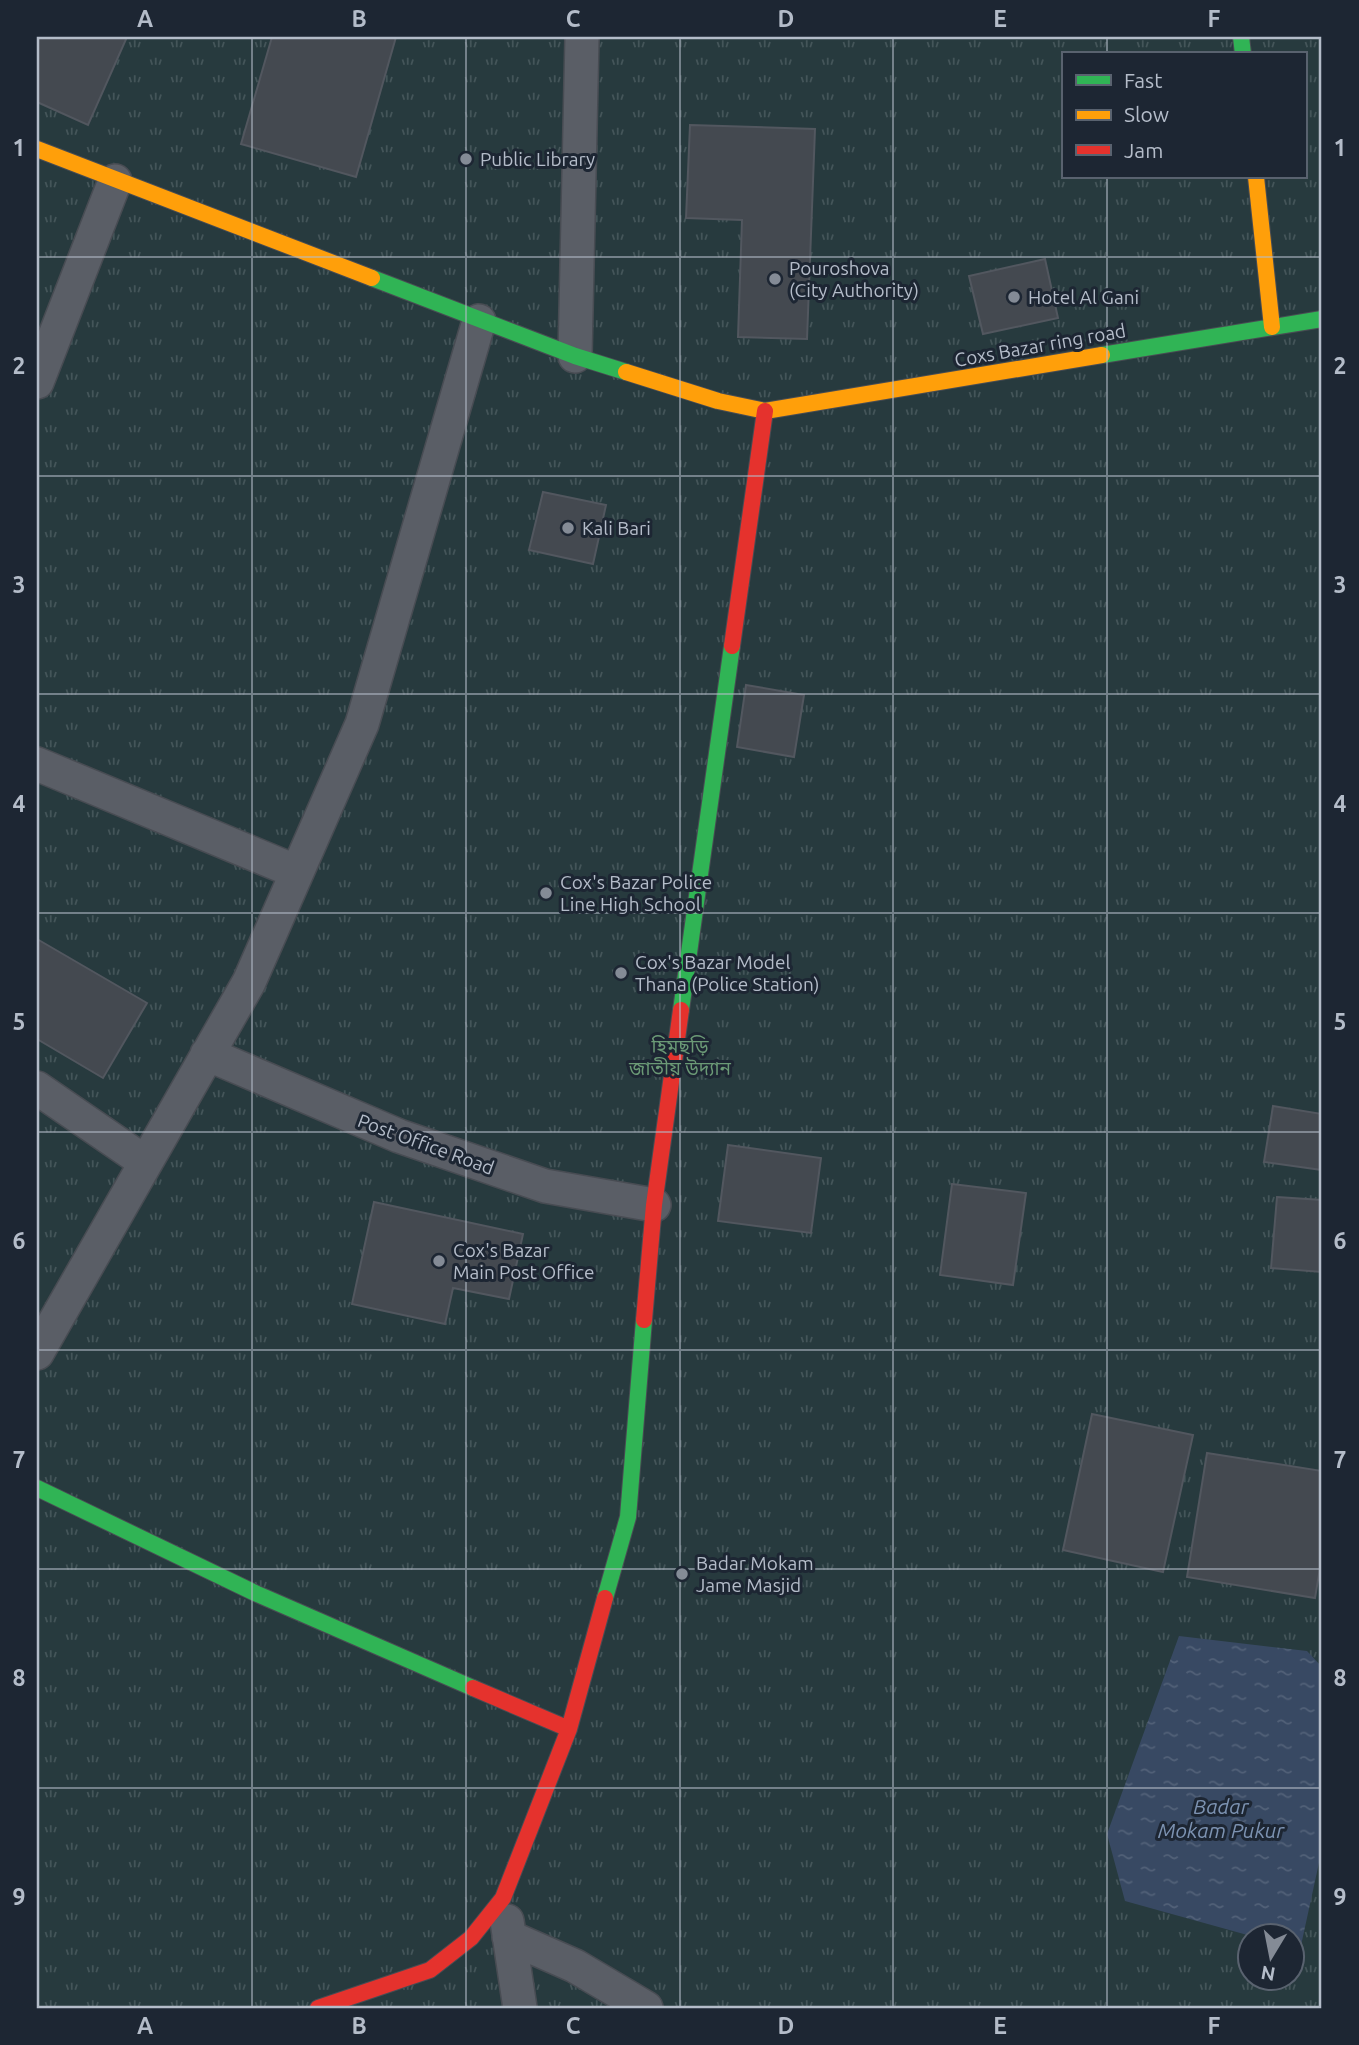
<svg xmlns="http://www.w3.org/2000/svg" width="1359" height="2045" viewBox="0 0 1359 2045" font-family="Ubuntu,'Noto Sans Bengali',sans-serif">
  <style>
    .grass { fill: url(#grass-tufts); fill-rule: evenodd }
    .water { fill: url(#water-ripples) }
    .building { fill: #444950; stroke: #52575f; stroke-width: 2 }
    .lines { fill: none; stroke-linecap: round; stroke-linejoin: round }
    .street-casing { stroke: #484c53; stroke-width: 36 }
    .fast-casing { stroke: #484c53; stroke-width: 18 }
    .slow-casing { stroke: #484c53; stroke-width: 18 }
    .jam-casing { stroke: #484c53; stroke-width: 18 }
    .street { stroke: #5a5e66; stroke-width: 33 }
    .fast { stroke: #30b455; stroke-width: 16 }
    .slow { stroke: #ff9f0a; stroke-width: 16 }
    .jam { stroke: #e5322d; stroke-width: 16 }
    .grid { fill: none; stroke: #b4bcc9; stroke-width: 2; stroke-opacity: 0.55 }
    .poi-dot { fill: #848b96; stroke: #1d2633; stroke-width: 2.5 }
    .labels { text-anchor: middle; stroke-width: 6; stroke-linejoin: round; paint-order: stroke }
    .poi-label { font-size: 19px; fill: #b4bcc9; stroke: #1d2633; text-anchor: start }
    .street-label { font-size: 19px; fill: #b4bcc9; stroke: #1d2633 }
    .park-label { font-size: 19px; fill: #6b9a76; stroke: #1d2633 }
    .water-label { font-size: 21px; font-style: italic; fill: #7c92b1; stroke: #1d2633 }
    .neatline { fill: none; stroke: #b4bcc9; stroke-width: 2.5 }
    .grid-label { font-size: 23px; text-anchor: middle; font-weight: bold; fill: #b4bcc9 }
  </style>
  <defs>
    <pattern id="grass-tufts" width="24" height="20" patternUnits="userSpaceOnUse" patternTransform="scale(1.75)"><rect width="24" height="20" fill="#273a3e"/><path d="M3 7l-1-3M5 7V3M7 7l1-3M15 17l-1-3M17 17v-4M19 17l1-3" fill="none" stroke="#445559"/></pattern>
    <pattern id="water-ripples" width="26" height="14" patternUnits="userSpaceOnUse" patternTransform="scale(1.75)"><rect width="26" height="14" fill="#384963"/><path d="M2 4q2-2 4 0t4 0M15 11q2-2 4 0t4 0" fill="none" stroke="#526178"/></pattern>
  </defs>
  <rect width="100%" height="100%" fill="#2a3038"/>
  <path class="grass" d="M37,37H1322V2008H37ZM1063,54H1305V177H1063ZM1250,1937H1292V1979H1250Z"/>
  <path class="water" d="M1179,1636L1307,1651L1322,1667V1849L1300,1950L1293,1948L1292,1937L1251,1936L1125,1901L1107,1834Z"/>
  <path class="building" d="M37,37H127L88,125L37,102Z
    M272,37H396L356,177L241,144Z
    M690,125L815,129L807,339L738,337L742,220L686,218Z
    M1045,259L1058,318L983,334L969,276Z
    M543,492L606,505L593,564L529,550Z
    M746,685L804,695L794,757L737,747Z
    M37,939L147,1003L103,1078L37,1039Z
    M1273,1106L1322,1114V1170L1264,1162Z
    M728,1145L821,1158L811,1233L718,1221Z
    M952,1184L1026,1193L1013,1285L940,1275Z
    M1277,1197L1322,1200V1272L1271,1268Z
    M374,1202L523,1234L509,1299L453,1288L445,1324L352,1304Z
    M1092,1414L1193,1435L1163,1572L1063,1550Z
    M1207,1453L1322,1471V1556L1315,1598L1187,1577Z"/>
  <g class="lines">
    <defs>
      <path id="street" d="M575,356L582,37
        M37,382L115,181
        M37,764L297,872
        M207,1054L399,1136L545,1186L654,1205
        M37,1088L145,1162
        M37,1353L249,982L362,724L479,321
        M507,1921L520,2008
        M509,1937L575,1966L646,2008"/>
      <path id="fast" d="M1241,37L1243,54
        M372,278L575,356L626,372
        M1102,355L1322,319
        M681,1010L732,646
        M37,1488L255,1593L473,1688
        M605,1598L628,1517L644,1320"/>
      <path id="slow" d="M37,149L372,278
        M1256,177L1272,327
        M626,372L718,401L765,411L1102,355"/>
      <path id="jam" d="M732,646L765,411
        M644,1320L654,1205L681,1010
        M473,1688L569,1729
        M318,2008L430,1970L471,1938L503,1898L569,1729L605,1598"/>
    </defs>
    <use href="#street" class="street-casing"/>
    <use href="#fast" class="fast-casing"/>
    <use href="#slow" class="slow-casing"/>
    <use href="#jam" class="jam-casing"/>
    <use href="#street" class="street"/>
    <use href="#fast" class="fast"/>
    <use href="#slow" class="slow"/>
    <use href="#jam" class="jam"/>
  </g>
  <path class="grid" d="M252,37V2008M466,37V2008M680,37V2008M893,37V2008M1107,37V54M1107,177V2008M37,257H1322M37,476H1322M37,694H1322M37,913H1322M37,1132H1322M37,1350H1322M37,1569H1322M37,1788H1322"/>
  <g class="poi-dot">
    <circle cx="466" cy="159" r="7"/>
    <circle cx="775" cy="279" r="7"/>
    <circle cx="1014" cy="297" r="7"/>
    <circle cx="568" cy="528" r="7"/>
    <circle cx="546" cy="893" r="7"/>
    <circle cx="621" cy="973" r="7"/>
    <circle cx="439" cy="1261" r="7"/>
    <circle cx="682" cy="1574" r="7"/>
  </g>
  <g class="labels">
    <g class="poi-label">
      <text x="480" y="166">Public Library</text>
      <text x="789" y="275">Pouroshova<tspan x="789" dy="22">(City Authority)</tspan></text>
      <text x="1028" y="304">Hotel Al Gani</text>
      <text x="582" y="535">Kali Bari</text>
      <text x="560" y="889">Cox's Bazar Police<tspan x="560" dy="22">Line High School</tspan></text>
      <text x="635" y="969">Cox's Bazar Model<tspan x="635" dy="22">Thana (Police Station)</tspan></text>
      <text x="453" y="1257">Cox's Bazar<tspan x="453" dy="22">Main Post Office</tspan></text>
      <text x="696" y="1570">Badar Mokam<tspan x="696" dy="22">Jame Masjid</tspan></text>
    </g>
    <g class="street-label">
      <text transform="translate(1040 345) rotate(-10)" y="7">Coxs Bazar ring road</text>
      <text transform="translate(426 1144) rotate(20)" y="7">Post Office Road</text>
    </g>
    <g class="park-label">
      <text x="680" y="1053">হিমছড়ি<tspan x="680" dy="22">জাতীয় উদ্যান</tspan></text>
    </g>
    <g class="water-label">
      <text x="1221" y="1814">Badar<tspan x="1221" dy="24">Mokam Pukur</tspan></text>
    </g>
  </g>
  <rect width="1359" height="2045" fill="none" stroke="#1d2633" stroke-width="77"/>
  <rect x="1062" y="52" width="245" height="126" fill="#1d2633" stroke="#59626f" stroke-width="2"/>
  <rect x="1076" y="75" width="35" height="10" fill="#30b455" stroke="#59626f" stroke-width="2"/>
  <text x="1124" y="88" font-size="21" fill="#b4bcc9">Fast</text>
  <rect x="1076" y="110" width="35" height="10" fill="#ff9f0a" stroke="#59626f" stroke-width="2"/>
  <text x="1124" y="122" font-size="21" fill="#b4bcc9">Slow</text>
  <rect x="1076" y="145" width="35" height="10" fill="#e5322d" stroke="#59626f" stroke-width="2"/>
  <text x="1124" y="158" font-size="21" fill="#b4bcc9">Jam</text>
  <g transform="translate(1271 1957) rotate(190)"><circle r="33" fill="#1d2633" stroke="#59626f" stroke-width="2"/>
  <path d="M0-5L12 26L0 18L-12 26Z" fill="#848b96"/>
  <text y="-10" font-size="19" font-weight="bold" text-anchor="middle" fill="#b4bcc9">N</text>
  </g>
  <rect x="38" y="38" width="1282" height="1969" class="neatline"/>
  <g class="grid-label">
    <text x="145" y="27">A</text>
    <text x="359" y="27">B</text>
    <text x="573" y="27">C</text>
    <text x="786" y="27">D</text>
    <text x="1000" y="27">E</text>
    <text x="1214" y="27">F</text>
    <text x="19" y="156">1</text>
    <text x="1340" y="156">1</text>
    <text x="19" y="374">2</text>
    <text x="1340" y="374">2</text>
    <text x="19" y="593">3</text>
    <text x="1340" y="593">3</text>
    <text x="19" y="812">4</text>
    <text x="1340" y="812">4</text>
    <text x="19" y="1030">5</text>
    <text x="1340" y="1030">5</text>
    <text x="19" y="1249">6</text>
    <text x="1340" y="1249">6</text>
    <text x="19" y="1468">7</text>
    <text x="1340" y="1468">7</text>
    <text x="19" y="1686">8</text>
    <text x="1340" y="1686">8</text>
    <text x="19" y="1905">9</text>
    <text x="1340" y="1905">9</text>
    <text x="145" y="2034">A</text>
    <text x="359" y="2034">B</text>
    <text x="573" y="2034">C</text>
    <text x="786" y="2034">D</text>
    <text x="1000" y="2034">E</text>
    <text x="1214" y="2034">F</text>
  </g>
</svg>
